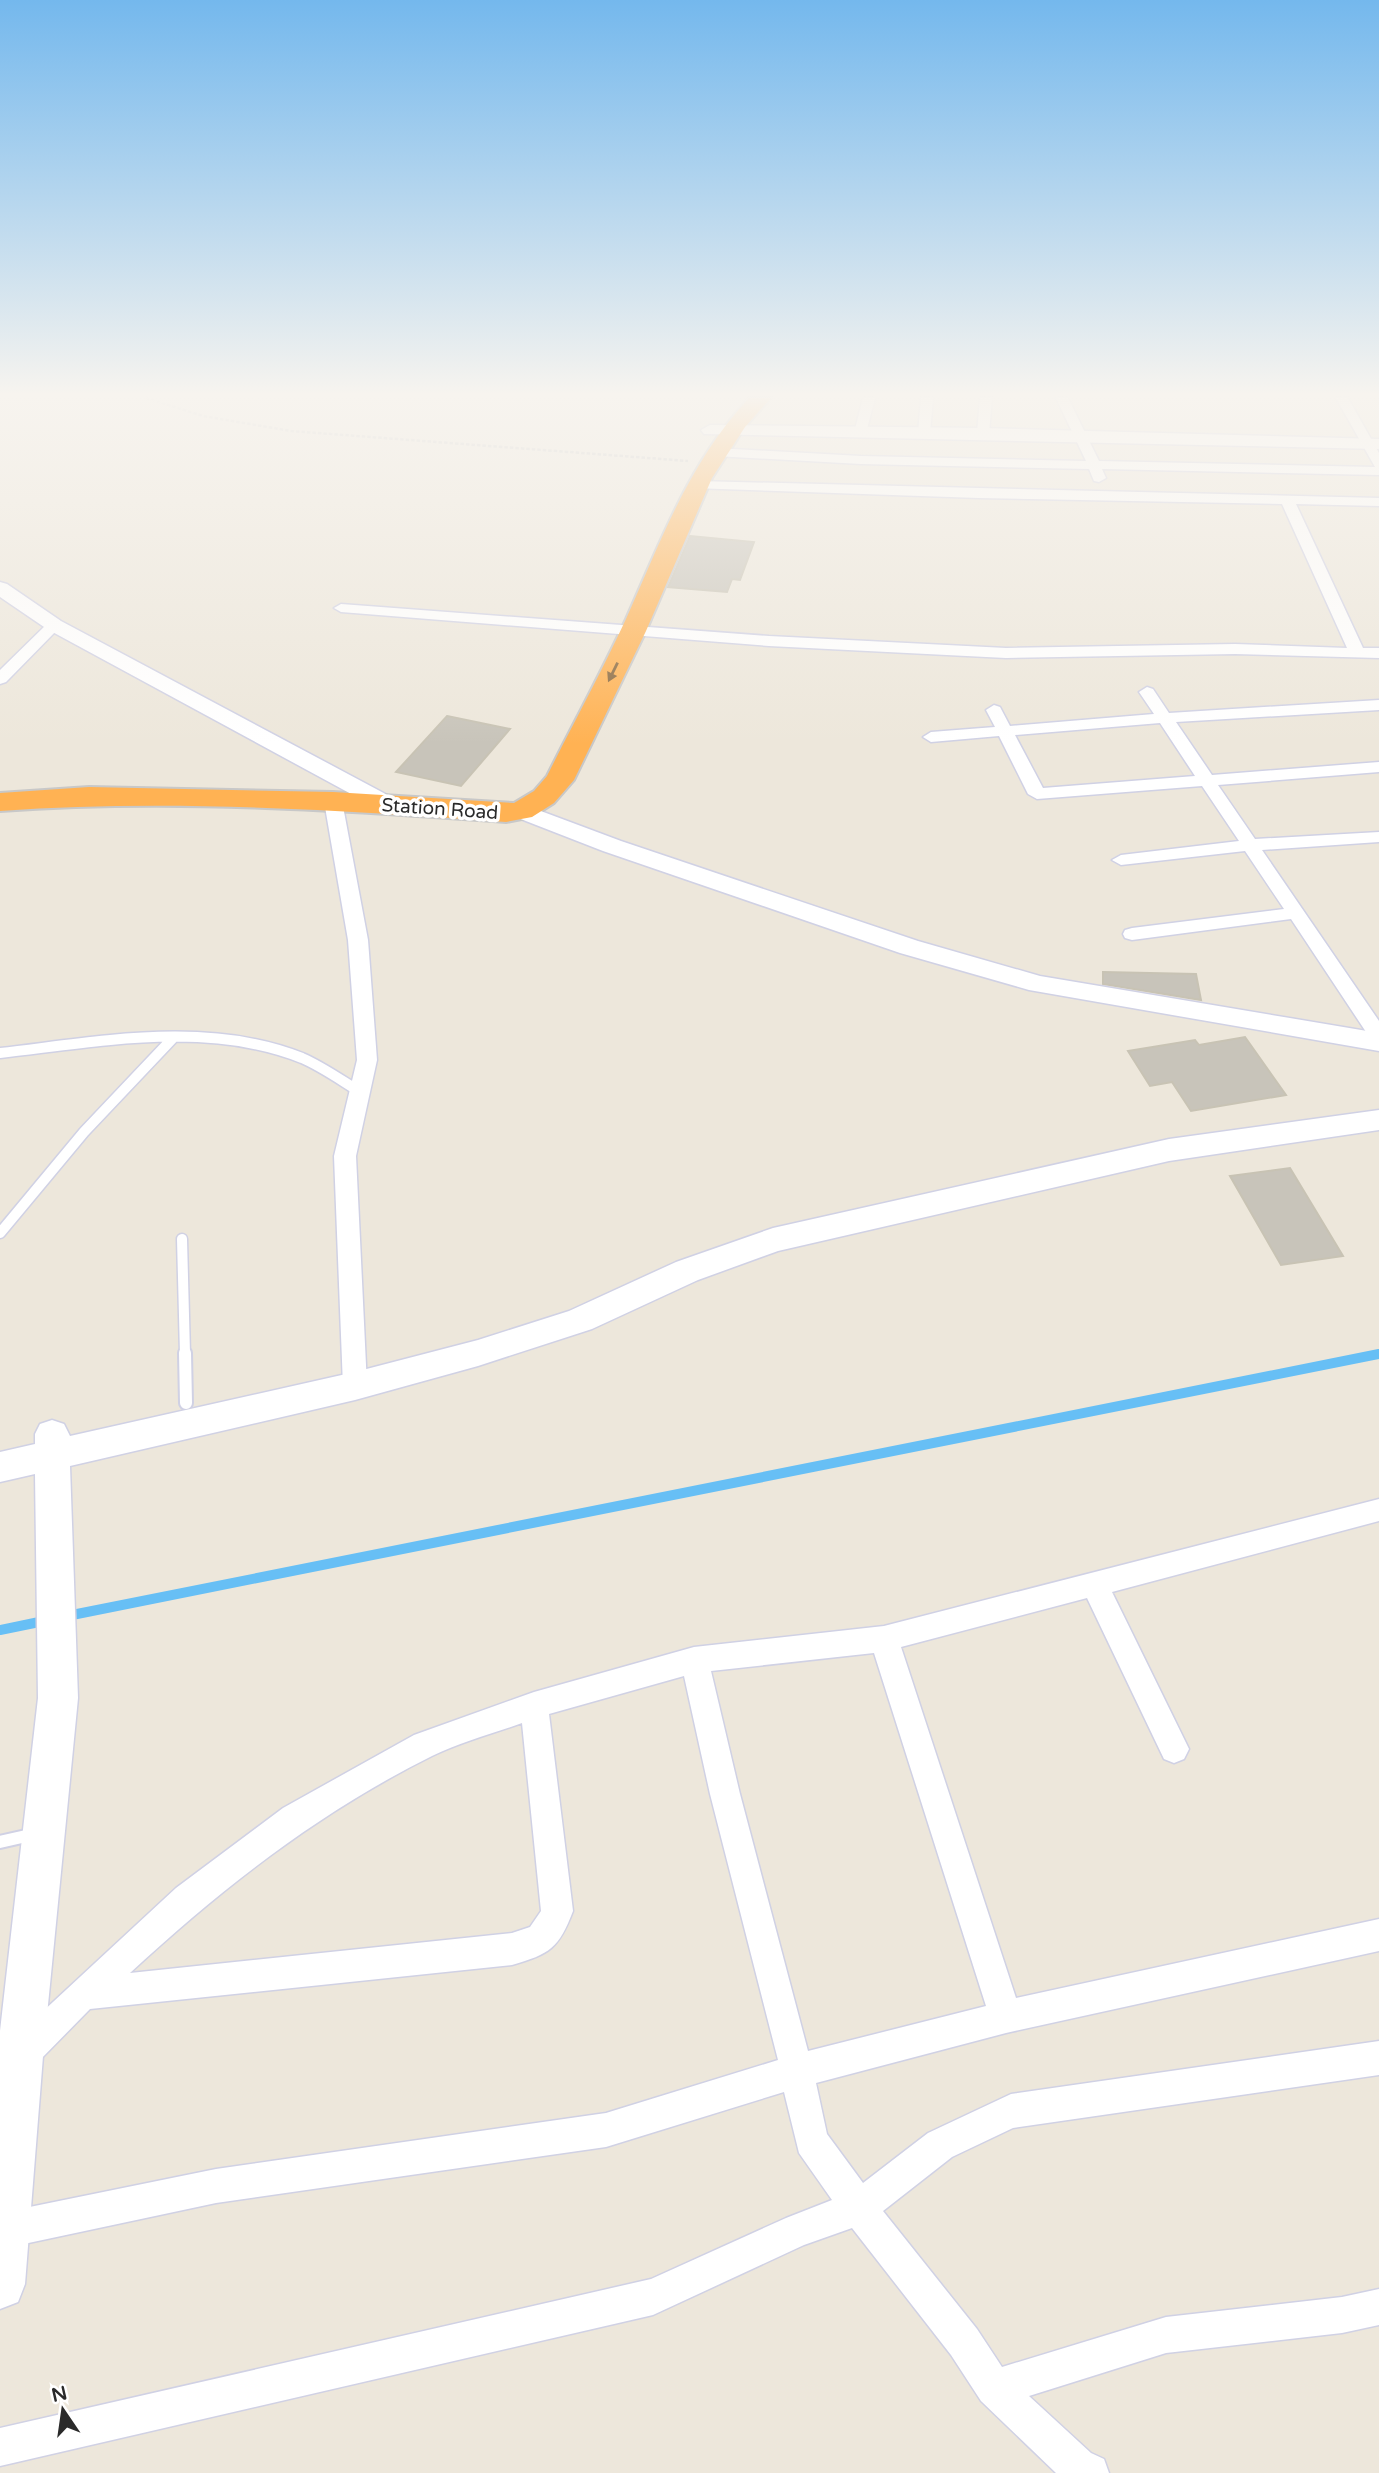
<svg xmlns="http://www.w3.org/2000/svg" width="1379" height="2473" viewBox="0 0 1379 2473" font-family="'Varela Round',sans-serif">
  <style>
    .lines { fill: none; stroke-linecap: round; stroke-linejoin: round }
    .stream { stroke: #67bff5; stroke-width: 10 }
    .building { fill: #c8c4ba; stroke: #c8c3b4; stroke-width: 2 }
    .lane-far1-casing { stroke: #d0d1e4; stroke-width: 13 }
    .lane-casing { stroke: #d0d1e4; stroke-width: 16 }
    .street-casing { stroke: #d0d1e4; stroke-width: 3 }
    .secondary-casing { stroke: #d0d1e4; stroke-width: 3 }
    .highway-casing { stroke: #c8c8c8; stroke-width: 4 }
    .path { stroke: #c8c8c8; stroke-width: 2.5; stroke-dasharray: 3.5 2; stroke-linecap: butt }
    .lane-far1 { stroke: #fff; stroke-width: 10 }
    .lane { stroke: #fff; stroke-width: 12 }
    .street { fill: #fff; fill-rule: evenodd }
    .secondary { fill: #fff; fill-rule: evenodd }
    .highway { fill: #ffb253; fill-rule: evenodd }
    .oneway { fill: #8a673c }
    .labels { text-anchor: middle; stroke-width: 7; stroke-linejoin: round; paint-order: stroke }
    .far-street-label { font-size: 19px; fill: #2a2a2a; stroke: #fff }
  </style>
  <rect width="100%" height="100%" fill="#ede7db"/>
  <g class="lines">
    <path class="stream" d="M67,1616L1379,1354
      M0,1630L44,1621"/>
  </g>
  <path class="building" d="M690,536L754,542L740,580L732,579L727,592L668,587Z
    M447,716L510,729L461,786L396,772Z
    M1103,972L1196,974L1201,1000L1103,984Z
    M1245,1037L1286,1095L1191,1111L1172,1082L1150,1086L1128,1051L1195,1040L1199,1045Z
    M1290,1168L1343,1256L1281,1265L1230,1176Z"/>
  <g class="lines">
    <defs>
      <path id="lane-far1" d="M0,1053C98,1042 207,1020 302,1058C323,1067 342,1081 362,1093
        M0,1233L84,1132L173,1038
        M182,1239L185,1354"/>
      <path id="lane" d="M185,1353L186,1403
        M0,1842L35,1834"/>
      <path id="street" d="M863,398H875L866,433L860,437L854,433Z
        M921,398H933L930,433L924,437L918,433Z
        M980,398H992L989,433L983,437L977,433Z
        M1056,398H1068L1099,461L1375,467L1336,398H1348L1379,453V475L1102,469L1106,478L1099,482L1094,481L1089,469L861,464L715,456L709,452L715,448L861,456L1086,461Z
        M697,481L1379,498V506L1296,504L1363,648H1379V658L1235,654L1006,658L769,646L341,612L334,608L341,604L769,636L1006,648L1235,644L1347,648L1282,504L979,498L692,488V482Z
        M54,620L59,622L62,625L59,628L6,682L0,684V670L49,622Z
        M1147,687L1153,689L1169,713L1379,700V710L1176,722L1212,775L1379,762V772L1218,785L1255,839L1379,832V842L1262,850L1379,1021V1043L1372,1041L1291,919L1132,940L1125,938L1123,934L1125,930L1132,928L1284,909L1245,851L1121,865L1112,860L1121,855L1239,841L1202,786L1037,799L1028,794L999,736L931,742L923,737L931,732L995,727L986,710L994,705L1000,707L1010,726L1154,714L1139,692ZM1160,723L1195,776L1043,788L1015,735Z
        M333,796L342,801L368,940L377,1060L356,1156L367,1386L364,1393L355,1396L346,1393L343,1386L334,1156L357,1060L348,940L324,801Z
        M1379,1499V1521L1112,1592L1189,1749L1184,1759L1174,1763L1164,1759L1087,1598L901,1647L1016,1998L1379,1919V1951L1006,2033L816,2083L827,2134L863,2183L928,2133L1011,2094L1379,2041V2075L1013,2128L952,2157L883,2211L977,2329L1002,2367L1166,2317L1342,2297L1379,2289V2325L1342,2333L1166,2353L1029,2396L1091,2453L1104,2459L1109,2473H1056L981,2401L951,2355L852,2228L804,2245L653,2315L0,2466V2428L651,2279L786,2218L832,2200L799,2153L784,2092L606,2147L216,2203L5,2248L0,2246V2214L5,2212L216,2169L606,2113L778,2060L710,1794L684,1676L549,1714L573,1911C559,1948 550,1954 512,1965L90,2009L36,2064L24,2069L12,2064L7,2052L12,2040L176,1888L283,1808L414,1735L534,1692L694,1647L884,1626ZM874,1653L986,2006L808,2051L740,1794L711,1671ZM522,1723L541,1911L530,1927L512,1933L130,1973C222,1888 319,1812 432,1756C460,1742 492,1734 522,1723Z"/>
      <path id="secondary" d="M710,425L983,428L1379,439V449L704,434L701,430Z
        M0,582L7,584L61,621L393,798L397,803L393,808L385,810L377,808L47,629L0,597Z
        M522,804L621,841L918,941L1040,976L1379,1033V1051L1029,990L900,953L603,851L513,816L510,811L513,806Z
        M1379,1110V1130L1169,1161L778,1251L698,1280L592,1329L478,1366L355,1400L70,1466L78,1698L43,2056L25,2284L18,2302L0,2309V2031L38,1698L35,1474L0,1482V1452L35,1444V1434L40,1424L52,1420L64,1424L70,1436L355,1372L478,1340L569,1311L676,1262L773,1228L1169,1139Z"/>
      <path id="highway" d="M749,398H771L745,427L712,478L646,631L574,780L554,803L532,817L506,822C338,810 169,799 0,811V793L89,787L333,792L514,803L534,791L547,776C573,724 601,673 626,619C661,541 689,462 749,398Z"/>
    </defs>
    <use href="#lane-far1" class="lane-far1-casing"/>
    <use href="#lane" class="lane-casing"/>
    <use href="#street" class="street-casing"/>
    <use href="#secondary" class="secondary-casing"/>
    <use href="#highway" class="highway-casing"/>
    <path class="path" d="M146,398L203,416L291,431L688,461"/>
    <use href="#lane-far1" class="lane-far1"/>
    <use href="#lane" class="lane"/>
    <use href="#street" class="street"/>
    <use href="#secondary" class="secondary"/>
    <use href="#highway" class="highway"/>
  </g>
  <defs><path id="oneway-solid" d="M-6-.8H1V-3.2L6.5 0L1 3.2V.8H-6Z" transform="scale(1.75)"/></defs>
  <use class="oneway" href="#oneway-solid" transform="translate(613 672) rotate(116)"/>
  <linearGradient id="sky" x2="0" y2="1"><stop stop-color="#74b8ed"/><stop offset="0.53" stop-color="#f7f4ef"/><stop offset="1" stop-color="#f7f4ef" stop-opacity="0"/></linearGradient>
  <rect width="1379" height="744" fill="url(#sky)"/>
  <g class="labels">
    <g class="far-street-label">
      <text transform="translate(440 808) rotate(4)" y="7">Station Road</text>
    </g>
  </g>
  <g transform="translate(63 2410) rotate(347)" stroke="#ffffff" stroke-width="5" paint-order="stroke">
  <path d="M0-5L12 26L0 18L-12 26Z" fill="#2a2a2a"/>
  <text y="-10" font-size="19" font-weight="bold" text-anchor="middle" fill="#2a2a2a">N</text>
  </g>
</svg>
